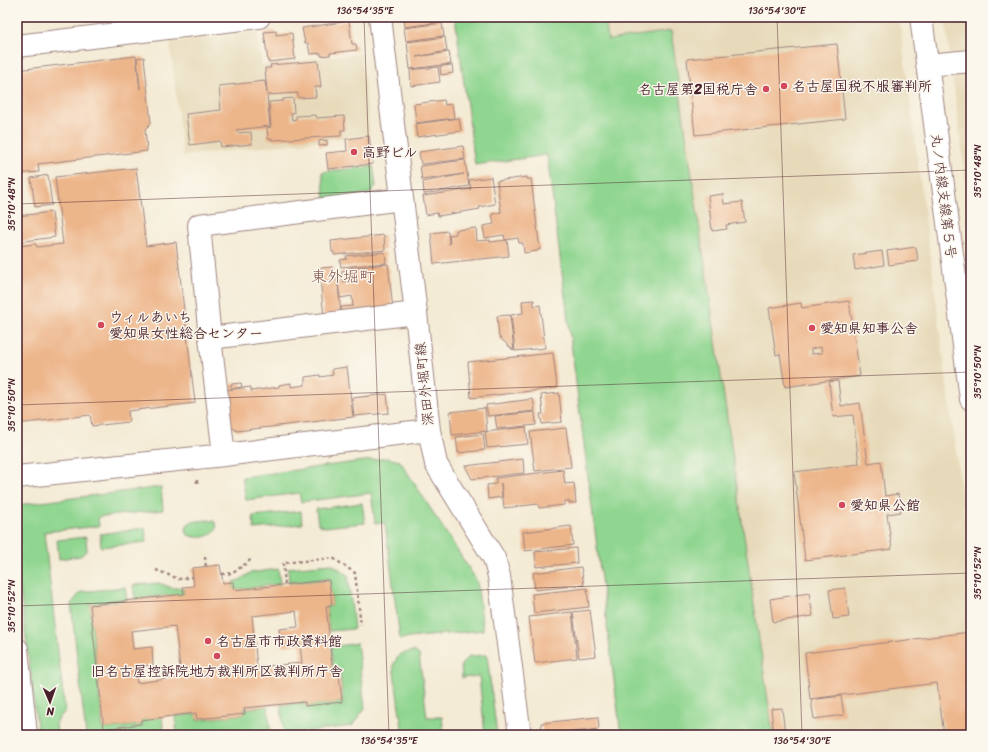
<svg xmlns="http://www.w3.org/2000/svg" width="988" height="752" viewBox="0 0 988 752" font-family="Sriracha,'Klee One',sans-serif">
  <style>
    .built { fill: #e7daba }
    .green { fill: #90d690; stroke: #6d7a5e }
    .building { fill: #edb58a; fill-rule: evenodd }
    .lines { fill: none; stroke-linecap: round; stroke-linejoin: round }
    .minor-casing { stroke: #9f8580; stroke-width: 24 }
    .path { stroke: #9f8580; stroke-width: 2.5; stroke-dasharray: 3 3; stroke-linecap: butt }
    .minor { stroke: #fff; stroke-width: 22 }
    .ticks { fill: none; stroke: #4a1f2b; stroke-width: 1; stroke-opacity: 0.45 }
    .poi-dot { fill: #d1495b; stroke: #fbf7ec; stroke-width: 1.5 }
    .labels { text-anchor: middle; stroke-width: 3; stroke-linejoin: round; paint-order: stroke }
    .poi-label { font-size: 14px; font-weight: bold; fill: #4a1f2b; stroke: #fbf7ec; text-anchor: start }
    .street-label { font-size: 14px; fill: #4a1f2b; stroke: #fbf7ec }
    .quarter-label { font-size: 16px; fill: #83544c; stroke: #fbf7ec }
    .neatline { fill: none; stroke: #4a1f2b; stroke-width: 1.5 }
    .ticks-label { font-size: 10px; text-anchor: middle; fill: #4a1f2b }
  </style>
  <rect width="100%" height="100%" fill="#fbf7ec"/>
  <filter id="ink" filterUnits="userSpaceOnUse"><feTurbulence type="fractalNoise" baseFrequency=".025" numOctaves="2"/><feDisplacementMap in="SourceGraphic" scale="8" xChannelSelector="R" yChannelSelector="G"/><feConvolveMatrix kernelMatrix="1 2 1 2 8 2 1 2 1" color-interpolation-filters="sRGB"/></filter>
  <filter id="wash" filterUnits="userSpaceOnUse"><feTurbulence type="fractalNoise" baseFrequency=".012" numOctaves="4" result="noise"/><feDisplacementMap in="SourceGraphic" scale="16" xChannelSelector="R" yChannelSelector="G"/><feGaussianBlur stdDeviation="0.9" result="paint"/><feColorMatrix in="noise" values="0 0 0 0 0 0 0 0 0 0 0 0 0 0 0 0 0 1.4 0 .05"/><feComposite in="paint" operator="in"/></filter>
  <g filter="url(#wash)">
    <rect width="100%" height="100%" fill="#f4ebd5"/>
    <path class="built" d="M605,17H899L971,567V735H773L671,32L608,40Z
      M945,17H971V221L946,25Z
      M257,32L262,65L361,53L370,135L183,156L170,42Z"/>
    <path class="green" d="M455,17H605L608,40L671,31L773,735H621L547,155L475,165Z
      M373,166L376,186L369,194L325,199L322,172Z
      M387,458L400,461L477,581L483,630L400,639L385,523H375L371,493L301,502L299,493L246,500L242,477Z
      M161,487L163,510L98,517L99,526L44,532L65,711L56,722L57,735H38L17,564V505Z
      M362,503L365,523L325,527L318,524L316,509Z
      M301,511L302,524L254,529L253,516Z
      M207,520L214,521L217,527C212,538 198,539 188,535L186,530L187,525L191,522Z
      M145,528L147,542L101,547L100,534Z
      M86,537L87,550L81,556L59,559L57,540Z
      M332,564L348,575L354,629L329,631L326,606H332L329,579L289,583L288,568Z
      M278,569L280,584L234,590L233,582L240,580L250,573Z
      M159,583L172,588H183L184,594L135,599L133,585Z
      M125,587L127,600L90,604L103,729L141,725V720L162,717L164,735H86L71,604L81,592Z
      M357,643L365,708L352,726L284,734L281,705L305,702V706L343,702L340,672L333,673L331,647Z
      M414,651L419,655L427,717H442L444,735H403L393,665L400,654Z
      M487,655L497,735H480H485L479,676L462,678L461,665L469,656Z
      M268,706L271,735H177L175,716L196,714L197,720L245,714L244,709Z"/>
    <g id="blocks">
      <path class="building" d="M17,17H25L26,19L17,20Z
        M122,17H138V18L122,20Z
        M404,17H439L440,22L405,27Z
        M349,21L352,44H356L357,50L330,53V55L321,56V53L310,54L308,43H305L302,28Z
        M442,23L444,36L406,41L404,28Z
        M276,31V35L292,33L295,59L268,62L264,32Z
        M445,37L447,51L416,57L449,52L451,64L410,69L407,42Z
        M837,44L845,119L695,135L687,59Z
        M136,56L140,89L137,58L144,57L151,123L145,129L147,151L38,164L39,172L17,174V70Z
        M318,61L321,87H315L316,97L298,98V93L267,95L270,126L236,130L237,133L251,132L252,144L221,147L220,141L190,145L186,114L221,110L219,86L265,81L267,93L265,68H271L270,65Z
        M452,65L453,73L441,75L440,66Z
        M438,67L440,82L411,86L410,70Z
        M293,98L294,113H291L292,120L296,119V116L316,115L317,118L344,116L345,130H341V136L272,140V139H268L267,128L271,127L269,102L283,101V99Z
        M444,100L445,105L452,104L454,118L416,123L414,104Z
        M459,118L461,131L417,137L415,124Z
        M369,136L373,164L328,169L326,153L347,151L346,139Z
        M327,140V145L319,146V141Z
        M463,146L465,159L421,164L419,152Z
        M465,160L469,186L424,194L423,182L464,174L422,180L420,166Z
        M136,168L146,246L176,242L195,403L128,411L129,422L92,426L90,415L17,424V246L36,244L37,247L63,244L55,177Z
        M48,175L52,205L35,207L31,178Z
        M491,177L495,204L479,207L480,209L438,216L437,213L426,215L423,196L471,189L469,180Z
        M527,177V179H531L540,250H537V251L524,253L523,243H519L518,238L505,240L504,235L485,238L483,226L494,224L492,214L501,212L497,181Z
        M723,194L724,204L742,202L745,222L726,225L727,229L712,231L708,196Z
        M52,212L55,237L17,242V216Z
        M476,228L477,241L490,240V242L507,240L509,256L434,264L431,233L448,231L449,244H450L449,235L456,234V230Z
        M384,235L385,250L334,255V252H332L331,241Z
        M916,247L918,261L889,265L887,251Z
        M882,251L884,265L855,270L853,255Z
        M385,252L386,263L341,267L340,260L347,259L346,256Z
        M388,264L393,309L342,315L341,307L353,306L352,296L340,298L338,284L341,315L324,317L319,268L332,267L333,277H336L337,282L352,281L351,278L342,279V271L349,270V268Z
        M534,300V306L540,305L545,348L515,351L511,315L523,313L522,301Z
        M849,301L860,376L785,387L780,354L776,355L769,308L801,303L802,308ZM821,347L822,353L811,354V349Z
        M510,315L514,351L499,337L497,316Z
        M553,353L557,388L471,398L468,362Z
        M347,367L353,417L237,431L229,425L225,390L251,387V391L279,387V385L291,383V387L305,385V377L320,375V377L333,375L332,369Z
        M838,381L841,406L860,403L868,463L881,461L885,496L898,494L901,512L887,514L892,549L805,560L794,472L859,464L853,415L833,417L829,382Z
        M241,383L242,387L231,389V384Z
        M559,393L562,422L542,424L540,414H543L541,395Z
        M387,394L389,413L354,416L352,398Z
        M533,399L535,411L488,416L486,405Z
        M485,408L487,431L452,435L450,412Z
        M535,412L536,425L497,429L495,416Z
        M526,427L528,444L487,448L485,432Z
        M566,428L571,467L535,471L530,432Z
        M483,434L485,450L458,453L456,437Z
        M523,459L524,473L472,479L465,466Z
        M563,470L565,484L574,483L576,503H569V501H564V505L539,508L538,504L504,508L501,483L502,497L488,499L487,485L496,484V478Z
        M571,526L573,545L525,551L523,532Z
        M576,548L577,563L536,567L535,552Z
        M220,565L223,583L233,582L234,590L329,580L332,605L326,606L333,673H339L342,702L305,706V702L244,708L245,714L197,719L196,713L141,720V724L104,729L90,605L184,594L183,587L194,586L192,568ZM296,611L298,627L279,629L281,646L300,644L302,663L257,667L252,616ZM175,626L181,677L137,683L135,667L153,665L152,647L133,649L131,631Z
        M581,567L584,585L535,590L533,573Z
        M587,588L589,607L534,613L532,594Z
        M845,588L849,617L833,619L829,590Z
        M809,593L813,616L773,622L770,599Z
        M590,610L596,656L579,658L573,612Z
        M572,612L577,658L535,663L529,617Z
        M970,632L971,641V735H944L937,683L810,699L805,653Z
        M841,696L844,715L814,719L811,700Z
        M782,708L785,735H774L771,709Z
        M598,717L599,729L543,735L541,723Z
        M598,731V735H570V734Z"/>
    </g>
  </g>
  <g filter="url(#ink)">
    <use href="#blocks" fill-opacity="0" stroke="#9f8580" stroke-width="1"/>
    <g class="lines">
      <defs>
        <path id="minor" d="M380,17L416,313L429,430L436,464L494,558L499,576L520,735
          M921,17L971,399
          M17,46L259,17
          M927,65L971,61
          M210,338L416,313
          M224,455L210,338L199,225L402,199
          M17,477L224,455L429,430
          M17,649L26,735"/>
      </defs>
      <use href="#minor" class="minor-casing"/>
      <path class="path" d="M197,480V486
        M205,557L206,567
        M156,570L179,579L193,577
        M222,574L233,573L253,558
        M285,584L283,563L333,558L355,573L361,625"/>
      <use href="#minor" class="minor"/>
    </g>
  </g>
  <path class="ticks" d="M364,17L389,735M777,17L802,735M17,204L971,170M17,405L971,372M17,606L971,573"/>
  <g class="poi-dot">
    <circle cx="784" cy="86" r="4"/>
    <circle cx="766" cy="89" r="4"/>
    <circle cx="354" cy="152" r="4"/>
    <circle cx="101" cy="325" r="4"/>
    <circle cx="812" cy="328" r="4"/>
    <circle cx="842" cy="505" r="4"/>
    <circle cx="208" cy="641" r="4"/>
    <circle cx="217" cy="656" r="4"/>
  </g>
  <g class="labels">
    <g class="poi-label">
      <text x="792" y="91">名古屋国税不服審判所</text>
      <text x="758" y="94" text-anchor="end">名古屋第2国税庁舎</text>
      <text x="362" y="157">高野ビル</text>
      <text x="109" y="322">ウィルあいち<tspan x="109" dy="16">愛知県女性総合センター</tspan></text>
      <text x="820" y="333">愛知県知事公舎</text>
      <text x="850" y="510">愛知県公館</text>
      <text x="216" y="646">名古屋市市政資料館</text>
      <text x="217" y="676" text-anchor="middle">旧名古屋控訴院地方裁判所区裁判所庁舎</text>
    </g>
    <g class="street-label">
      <text transform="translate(944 196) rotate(83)" y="5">丸ノ内線支線第５号</text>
      <text transform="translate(424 384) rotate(-96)" y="5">深田外堀町線</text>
    </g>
    <g class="quarter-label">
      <text x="343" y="282">東外堀町</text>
    </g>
  </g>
  <rect width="988" height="752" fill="none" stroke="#fbf7ec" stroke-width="44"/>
  <g transform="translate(50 702) rotate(178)" stroke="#fbf7ec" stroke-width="3" paint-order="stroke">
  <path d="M0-3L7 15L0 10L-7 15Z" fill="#4a1f2b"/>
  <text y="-6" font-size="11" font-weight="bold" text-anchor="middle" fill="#4a1f2b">N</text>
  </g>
  <rect x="22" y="22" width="944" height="708" class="neatline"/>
  <g class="ticks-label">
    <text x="365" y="14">136°54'35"E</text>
    <text x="777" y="14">136°54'30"E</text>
    <text transform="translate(977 171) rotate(-90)" y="4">35°10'48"N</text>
    <text transform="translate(11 204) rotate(-90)" y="4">35°10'48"N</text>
    <text transform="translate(977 372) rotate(-90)" y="4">35°10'50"N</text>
    <text transform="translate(11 405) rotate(-90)" y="4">35°10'50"N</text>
    <text transform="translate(977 573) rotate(-90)" y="4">35°10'52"N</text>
    <text transform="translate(11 606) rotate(-90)" y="4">35°10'52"N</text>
    <text x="389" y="744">136°54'35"E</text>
    <text x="802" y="744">136°54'30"E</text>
  </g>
</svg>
